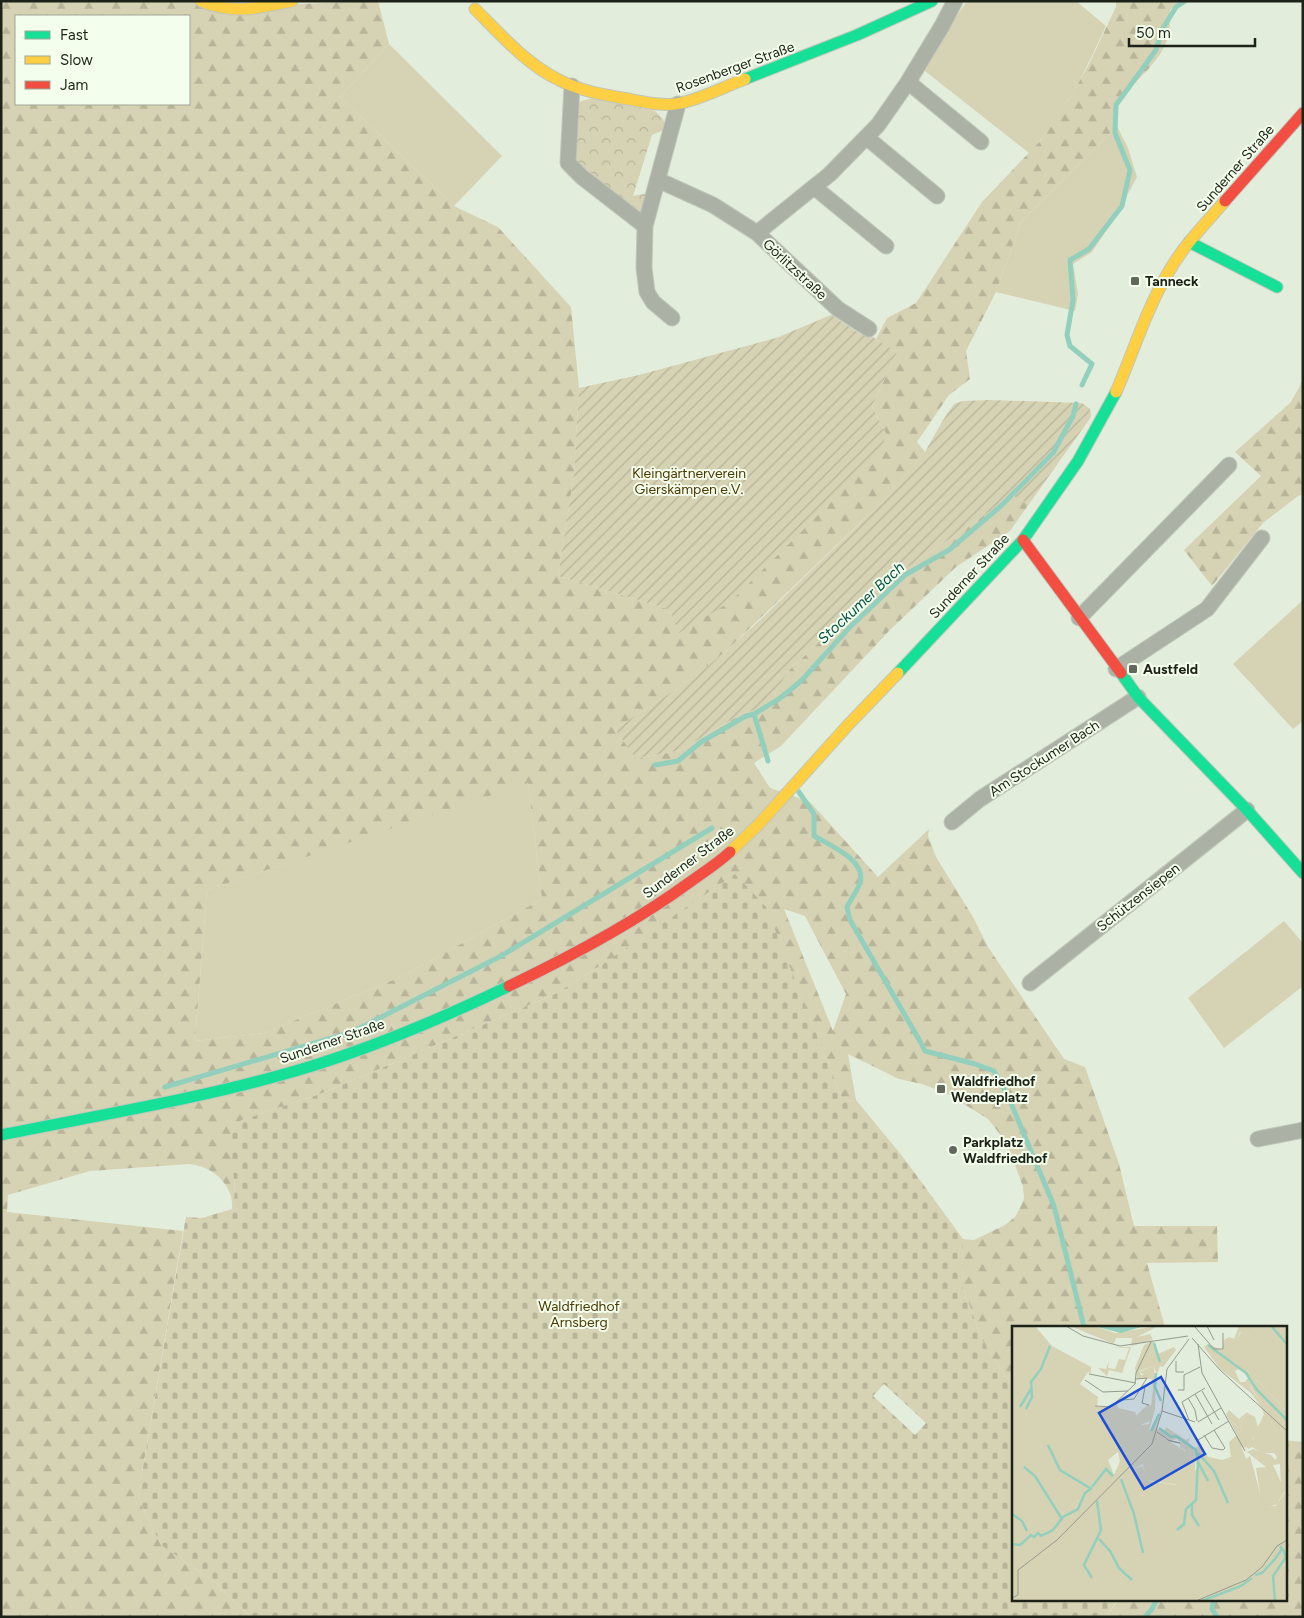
<svg xmlns="http://www.w3.org/2000/svg" width="1304" height="1618" viewBox="0 0 1304 1618" font-family="Figtree,sans-serif">
  <style>
    .grass { fill: #d6d2b4 }
    .forest { fill: url(#forest-firs); fill-rule: evenodd }
    .cemetery { fill: url(#cemetery-stones); fill-rule: evenodd }
    .park { fill: url(#park-crowns) }
    .garden { fill: url(#garden-furrows) }
    .lines { fill: none; stroke-linecap: round; stroke-linejoin: round }
    .stream { stroke: #92d0bd; stroke-width: 5 }
    .street-casing { stroke: #c0c7ba; stroke-width: 17 }
    .fast-casing { stroke: #c0c7ba; stroke-width: 13 }
    .slow-casing { stroke: #c0c7ba; stroke-width: 13 }
    .jam-casing { stroke: #c0c7ba; stroke-width: 13 }
    .street { stroke: #acb1a5; stroke-width: 15 }
    .fast { stroke: #16e098; stroke-width: 11 }
    .slow { stroke: #ffcf43; stroke-width: 11 }
    .jam { stroke: #f24e42; stroke-width: 11 }
    .poi-dot { fill: #62695c; stroke: #f4feec; stroke-width: 2 }
    .labels { text-anchor: middle; stroke-width: 4; stroke-linejoin: round; paint-order: stroke }
    .street-label { font-size: 14px; fill: #1c2217; stroke: #f4feec }
    .poi-label { font-size: 14px; font-weight: bold; fill: #1c2217; stroke: #f4feec; text-anchor: start }
    .park-label { font-size: 14px; fill: #4b3903; stroke: #f4feec }
    .water-label { font-size: 15px; font-style: italic; fill: #004e41; stroke: #f4feec }
    .inset-river { fill: none; stroke: #92d0bd; stroke-width: 2.5 }
    .inset-road { fill: none; stroke: #939c8d; stroke-width: 1 }
    .view { fill: #1d4ed8; fill-opacity: 0.15; stroke: #1d4ed8; stroke-width: 2.5 }
    .inset-edge { fill: none; stroke: #1c2217; stroke-width: 2.5 }
  </style>
  <defs>
    <pattern id="forest-firs" width="22" height="20" patternUnits="userSpaceOnUse" patternTransform="scale(1.25)"><rect width="22" height="20" fill="#d6d2b4"/><path d="M5 1l3.5 6h-7zM16 11l3.5 6h-7z" fill="#b7b49a"/></pattern>
    <pattern id="cemetery-stones" width="16" height="16" patternUnits="userSpaceOnUse" patternTransform="scale(1.25)"><rect width="16" height="16" fill="#d6d2b4"/><path d="M2 7V4a2 2 0 0 1 4 0v3zM10 15v-3a2 2 0 0 1 4 0v3z" fill="#b7b49a"/></pattern>
    <pattern id="park-crowns" width="20" height="18" patternUnits="userSpaceOnUse" patternTransform="scale(1.25)"><rect width="20" height="18" fill="#d6d2b4"/><path d="M2 6a3 3 0 1 1 6 0M12 15a3 3 0 1 1 6 0" fill="none" stroke="#b7b49a"/></pattern>
    <pattern id="garden-furrows" width="10" height="10" patternUnits="userSpaceOnUse" patternTransform="scale(1.25)"><rect width="10" height="10" fill="#d6d2b4"/><path d="M-1 1l2-2M0 10L10 0M9 11l2-2" fill="none" stroke="#b7b49a"/></pattern>
  </defs>
  <rect width="100%" height="100%" fill="#e3eddc"/>
  <path class="grass" d="M967,1H1076L1106,26C1085,71 1064,117 1029,153L921,68Z
    M389,44L502,156L454,206L340,97Z
    M1117,126L1128,148L1137,177L1116,216L1092,252L1073,264L1078,294L1075,311L996,292L1021,222Z
    M1303,600V721L1293,729L1233,664Z
    M528,782L542,899L403,976L264,1033L195,1041L207,890Z
    M1284,921L1303,943V986L1224,1048L1188,998Z"/>
  <path class="forest" d="M1,1H215L225,7L378,1L389,44L340,97L454,206L498,227L571,307L579,388L574,475L558,576L665,608L672,615L886,434L872,406L897,352L876,339L887,318L916,303L982,202L1041,140L1068,101L1089,64L1116,7V1H1183L1170,10C1169,18 1171,30 1168,38C1159,63 1136,81 1118,99L1117,126L1021,222L996,292L966,351L970,379L949,395L917,442L925,452L886,498L728,649L693,678L615,729L637,759L681,750L729,721L774,701L776,690L791,668L887,581L1013,496L1029,504L1010,531L956,567L889,631L781,746L754,763L770,788L810,802L878,877L929,829L928,836L936,857L973,917L988,947L1064,1059L1085,1067L1119,1164L1134,1226H1217L1218,1262L1147,1263L1165,1327H1013V1387L983,1342L962,1285L963,1239L974,1240L1005,1225L1015,1217L1021,1206L1024,1198L1023,1187L1007,1143L988,1119L946,1093L922,1084L899,1079L848,1054L856,1100L843,1101L766,908L603,964L555,994L323,1093L242,1120L237,1124L233,1130L235,1199L232,1209C232,1204 232,1197 230,1193C222,1175 207,1166 189,1164L90,1171L8,1195L7,1212L183,1231L138,1497L161,1545L215,1582L250,1617H1ZM16,16H189V104H16ZM528,783L542,899L403,976L264,1033L195,1041L207,890ZM784,909L805,916L846,994L833,1031Z
    M1303,380V494L1298,496L1263,523L1212,586L1184,550L1261,476L1235,452L1291,402Z
    M1285,1440L1303,1442V1617H1106L1119,1599H1285Z"/>
  <path class="cemetery" d="M735,874L766,907L843,1101L856,1100L903,1157L963,1239L962,1285L983,1342L1013,1387V1599H1118L1106,1617H250L215,1582L161,1545L138,1497L186,1217L202,1218L232,1209C240,1184 228,1160 231,1137C232,1129 236,1124 242,1120L323,1093L555,994L603,964ZM884,1384L926,1423L915,1435L873,1396Z"/>
  <path class="park" d="M593,98L655,111L663,119L666,129L652,135L633,196L648,193L643,209L638,213L585,169L577,167L572,155L576,112L581,101Z"/>
  <path class="garden" d="M831,315L862,335L868,334L897,352L872,406L886,434L880,454L730,602L679,633L672,615L665,608L558,576L574,475L579,388L639,375L776,338Z
    M989,400L1082,403L1090,409L1091,417L1029,504L1013,496L887,581L791,668L776,690L774,701L729,721L681,750L636,759L615,729L693,678L728,649L761,619L886,498L925,452L943,420L954,404L963,401Z"/>
  <g class="lines">
    <path class="stream" d="M1082,385L1092,364L1070,346L1067,335L1073,300L1070,260L1089,249L1122,206L1130,170L1115,133L1116,105L1156,50L1162,30L1176,7L1185,1
      M754,714L768,761
      M655,765L678,761L701,742L746,716L754,714L779,699L801,681L850,627L905,575L949,550L1002,505L1053,453L1073,416L1076,404
      M799,792L814,814V836C829,845 867,860 860,883C858,890 850,900 847,907L850,920L921,1043
      M922,1045L925,1051L975,1064L994,1071L1008,1096L1054,1206L1084,1327
      M165,1087L352,1032L501,956L712,828
      M1214,1599L1212,1609L1217,1617
      M1145,1617L1152,1609L1157,1599"/>
    <defs>
      <path id="street" d="M908,82L981,142
        M572,86L568,163L582,177L645,226
        M866,137L937,196
        M658,180L713,205L757,233
        M814,187L886,246
        M672,318L653,302L647,292L644,268L645,226L678,104
        M869,329L838,309L757,233L830,174L878,125L908,82L942,26L955,1
        M1079,618L1229,465
        M1116,669L1207,609L1262,538
        M952,822L980,799L1138,697
        M1030,983L1247,810
        M1258,1139L1303,1130"/>
      <path id="fast" d="M745,79L857,35L932,1
        M1189,242L1277,287
        M898,673L1023,540L1078,461L1116,392
        M1121,673L1138,697L1247,810L1303,873
        M1,1135C105,1114 211,1097 312,1066C379,1045 445,1017 509,986"/>
      <path id="slow" d="M201,1C234,15 259,8 292,1
        M475,9C500,34 526,64 559,80C580,91 605,95 628,99C645,102 664,107 681,103C703,98 724,87 745,79
        M1116,392C1133,353 1146,310 1168,273C1183,246 1205,224 1225,201
        M730,852L759,824L848,725L898,673"/>
      <path id="jam" d="M1225,201L1303,113
        M1023,540L1121,673
        M509,986C572,956 634,923 690,882C704,872 718,863 730,852"/>
    </defs>
    <use href="#street" class="street-casing"/>
    <use href="#fast" class="fast-casing"/>
    <use href="#slow" class="slow-casing"/>
    <use href="#jam" class="jam-casing"/>
    <use href="#street" class="street"/>
    <use href="#fast" class="fast"/>
    <use href="#slow" class="slow"/>
    <use href="#jam" class="jam"/>
  </g>
  <g class="poi-dot">
    <rect x="1130" y="276" width="10" height="10" rx="2.5"/>
    <rect x="1128" y="664" width="10" height="10" rx="2.5"/>
    <rect x="936" y="1084" width="10" height="10" rx="2.5"/>
    <circle cx="953" cy="1150" r="5"/>
  </g>
  <g class="labels">
    <g class="street-label">
      <text transform="translate(735 67) rotate(-20)" y="5">Rosenberger Straße</text>
      <text transform="translate(1235 168) rotate(-49)" y="5">Sunderner Straße</text>
      <text transform="translate(795 269) rotate(43)" y="5">Görlitzstraße</text>
      <text transform="translate(969 576) rotate(-47)" y="5">Sunderner Straße</text>
      <text transform="translate(1044 758) rotate(-33)" y="5">Am Stockumer Bach</text>
      <text transform="translate(688 862) rotate(-37)" y="5">Sunderner Straße</text>
      <text transform="translate(1138 897) rotate(-38)" y="5">Schützensiepen</text>
      <text transform="translate(332 1041) rotate(-19)" y="5">Sunderner Straße</text>
    </g>
    <g class="poi-label">
      <text x="1145" y="286">Tanneck</text>
      <text x="1143" y="674">Austfeld</text>
      <text x="951" y="1086">Waldfriedhof<tspan x="951" dy="16">Wendeplatz</tspan></text>
      <text x="963" y="1147">Parkplatz<tspan x="963" dy="16">Waldfriedhof</tspan></text>
    </g>
    <g class="park-label">
      <text x="689" y="478">Kleingärtnerverein<tspan x="689" dy="16">Gierskämpen e.V.</tspan></text>
      <text x="579" y="1311">Waldfriedhof<tspan x="579" dy="16">Arnsberg</tspan></text>
    </g>
    <g class="water-label">
      <text transform="translate(861 603) rotate(-43)" y="5">Stockumer Bach</text>
    </g>
  </g>
  <g transform="translate(1012 1326)">
    <rect width="275" height="275" fill="#e3eddc"/>
    <path d="M58,0H82L103,7L146,0L125,11L138,8L141,14L119,20L120,12H104L102,18ZM196,18L227,43L223,45L228,56H233L236,52L240,55L238,61L258,89L256,77L275,95V104L253,86L239,67L208,43L192,21ZM245,54L275,86V92L242,61ZM217,84L227,93L235,86L237,88L227,95L231,97L228,102L217,94L214,88ZM230,104L240,108L241,116L242,109L252,111L260,124L250,127L240,121L236,123L226,106ZM134,109L138,115L125,131L121,123ZM67,173L60,189L52,192L50,188ZM275,214V237L270,241L275,238V241L264,256L251,251L232,259L264,221Z" fill="#d6d2b4"/>
    <path d="M0,0H23L40,20L79,41V47L76,46L68,58L86,71L85,81H98L105,77L106,82L123,86L130,99L137,98L141,63L140,53H125L123,42L132,19L141,15L146,28L162,21L164,24L151,41L148,40L145,48L141,40L127,45L129,49L142,48L144,54L143,83L137,105L143,99L149,83L145,103L153,104L154,101L174,114L178,112L176,116L183,122L189,119L196,131L210,134L219,131L217,116L225,109L217,94L228,102L231,97L227,95L237,88L243,91L246,101L252,88L248,77L257,88L238,60L240,55L235,48L212,33L207,25L199,24L196,18L210,24L212,14L217,11L225,14L229,6L237,10L243,0H275V86L245,54L242,61L275,92V95L256,78L260,88L275,104V214L232,258L251,250L264,256L275,241V275H0ZM230,104L235,110L240,108L241,116L242,109L245,115L252,111L259,124L250,127H262L265,131L261,139L268,138L269,161L273,166L264,180L243,181L248,167L238,130L234,133L229,119L233,122L236,120L226,106ZM133,110L137,115L125,130L122,123ZM165,113L168,116V121L184,132L185,143L164,159L137,155L130,140L121,143L131,138L129,133L141,119ZM106,126L108,135L102,149L96,134ZM67,173L60,189L52,192L50,188ZM98,21H119L110,47L97,44L95,50L86,42L94,43L97,35L96,42L103,43L107,33L113,34L117,22Z" fill="#d6d2b4" fill-rule="evenodd"/>
    <path d="M146,108L173,125H184L182,156L173,160L135,154L129,133Z" fill="#d6d2b4"/>
    <path d="M227,0H243V1L237,10L228,6L225,14L222,13ZM141,40L144,53L142,48L134,50L127,46ZM241,123L259,129L264,135L261,139L273,165L267,174L269,177L256,181V185L243,181L248,166L244,142L254,141L235,126Z" fill="#d6d2b4"/>
    <path d="M135,79H139L141,84L138,95L129,99L125,89Z" fill="#d6d2b4"/>
    <path d="M82,0L104,1L132,0L109,7Z" fill="#92d0bd"/>
    <path class="inset-river" d="M260,1L275,18M142,17L148,36M196,19L234,47L245,64L275,94M144,47L143,61L149,75M8,81L19,63M14,83L20,71L19,56L29,43L38,20M147,102L159,111M139,105L147,88M159,111L164,110L184,124L186,134L184,174L174,183L172,198L165,204M36,119L48,144L78,162M186,127L202,145L216,177M186,136L196,155M12,141L23,150L50,193M109,153L122,188L131,227M80,161L94,143L101,150M180,178V189L187,200M0,188L10,195L15,205M87,213L98,225L107,242L120,254M0,218L8,219L19,209L22,211L26,207L29,210L41,204L51,191L66,183L73,167L80,162M243,249L250,247L263,233L270,223L268,220M80,252L72,239L89,204L85,175M190,275L229,260L240,252M263,275L261,250L274,231L271,223"/>
    <path class="inset-road" d="M54,0L71,10L108,20L176,10M195,0L202,14M183,1L202,23H211V7M180,12L208,44L275,105M186,18L190,47L233,125M164,35V46H172M77,48L124,57M73,54L91,66L116,65M133,61L130,77L137,79M166,64H172V49L188,41M190,65L207,94M183,68L200,98M176,72L183,84L185,95M110,74L122,73L135,52L124,53M83,80L99,81L123,58L124,47L139,16M150,85L183,96M177,94L170,76L193,62M186,96L209,82M145,106L154,112L156,114L158,115L168,117L156,114M192,109L200,122L211,124L213,122L202,104M186,114L217,95M0,272L6,269V244L45,214L140,118L150,85L155,43L177,13M184,275L234,254L250,241L265,220L275,214"/>
    <path class="view" d="M149,51L193,128L132,163L87,87Z"/>
    <rect width="275" height="275" class="inset-edge"/>
  </g>
  <rect width="1304" height="1618" fill="none" stroke="#1c2217" stroke-width="5"/>
  <rect x="15" y="15" width="175" height="90" fill="#f4feec" stroke="#9ea697"/>
  <rect x="25" y="31" width="25" height="8" fill="#16e098" stroke="#9ea697"/>
  <text x="60" y="40" font-size="15" fill="#1c2217">Fast</text>
  <rect x="25" y="56" width="25" height="8" fill="#ffcf43" stroke="#9ea697"/>
  <text x="60" y="65" font-size="15" fill="#1c2217">Slow</text>
  <rect x="25" y="81" width="25" height="8" fill="#f24e42" stroke="#9ea697"/>
  <text x="60" y="90" font-size="15" fill="#1c2217">Jam</text>
  <path d="M1129 38v8h126v-8" fill="none" stroke="#1c2217" stroke-width="2.5"/>
  <text x="1136" y="38" font-size="15" fill="#1c2217" stroke="#f4feec" stroke-width="4" paint-order="stroke">50 m</text>
</svg>
